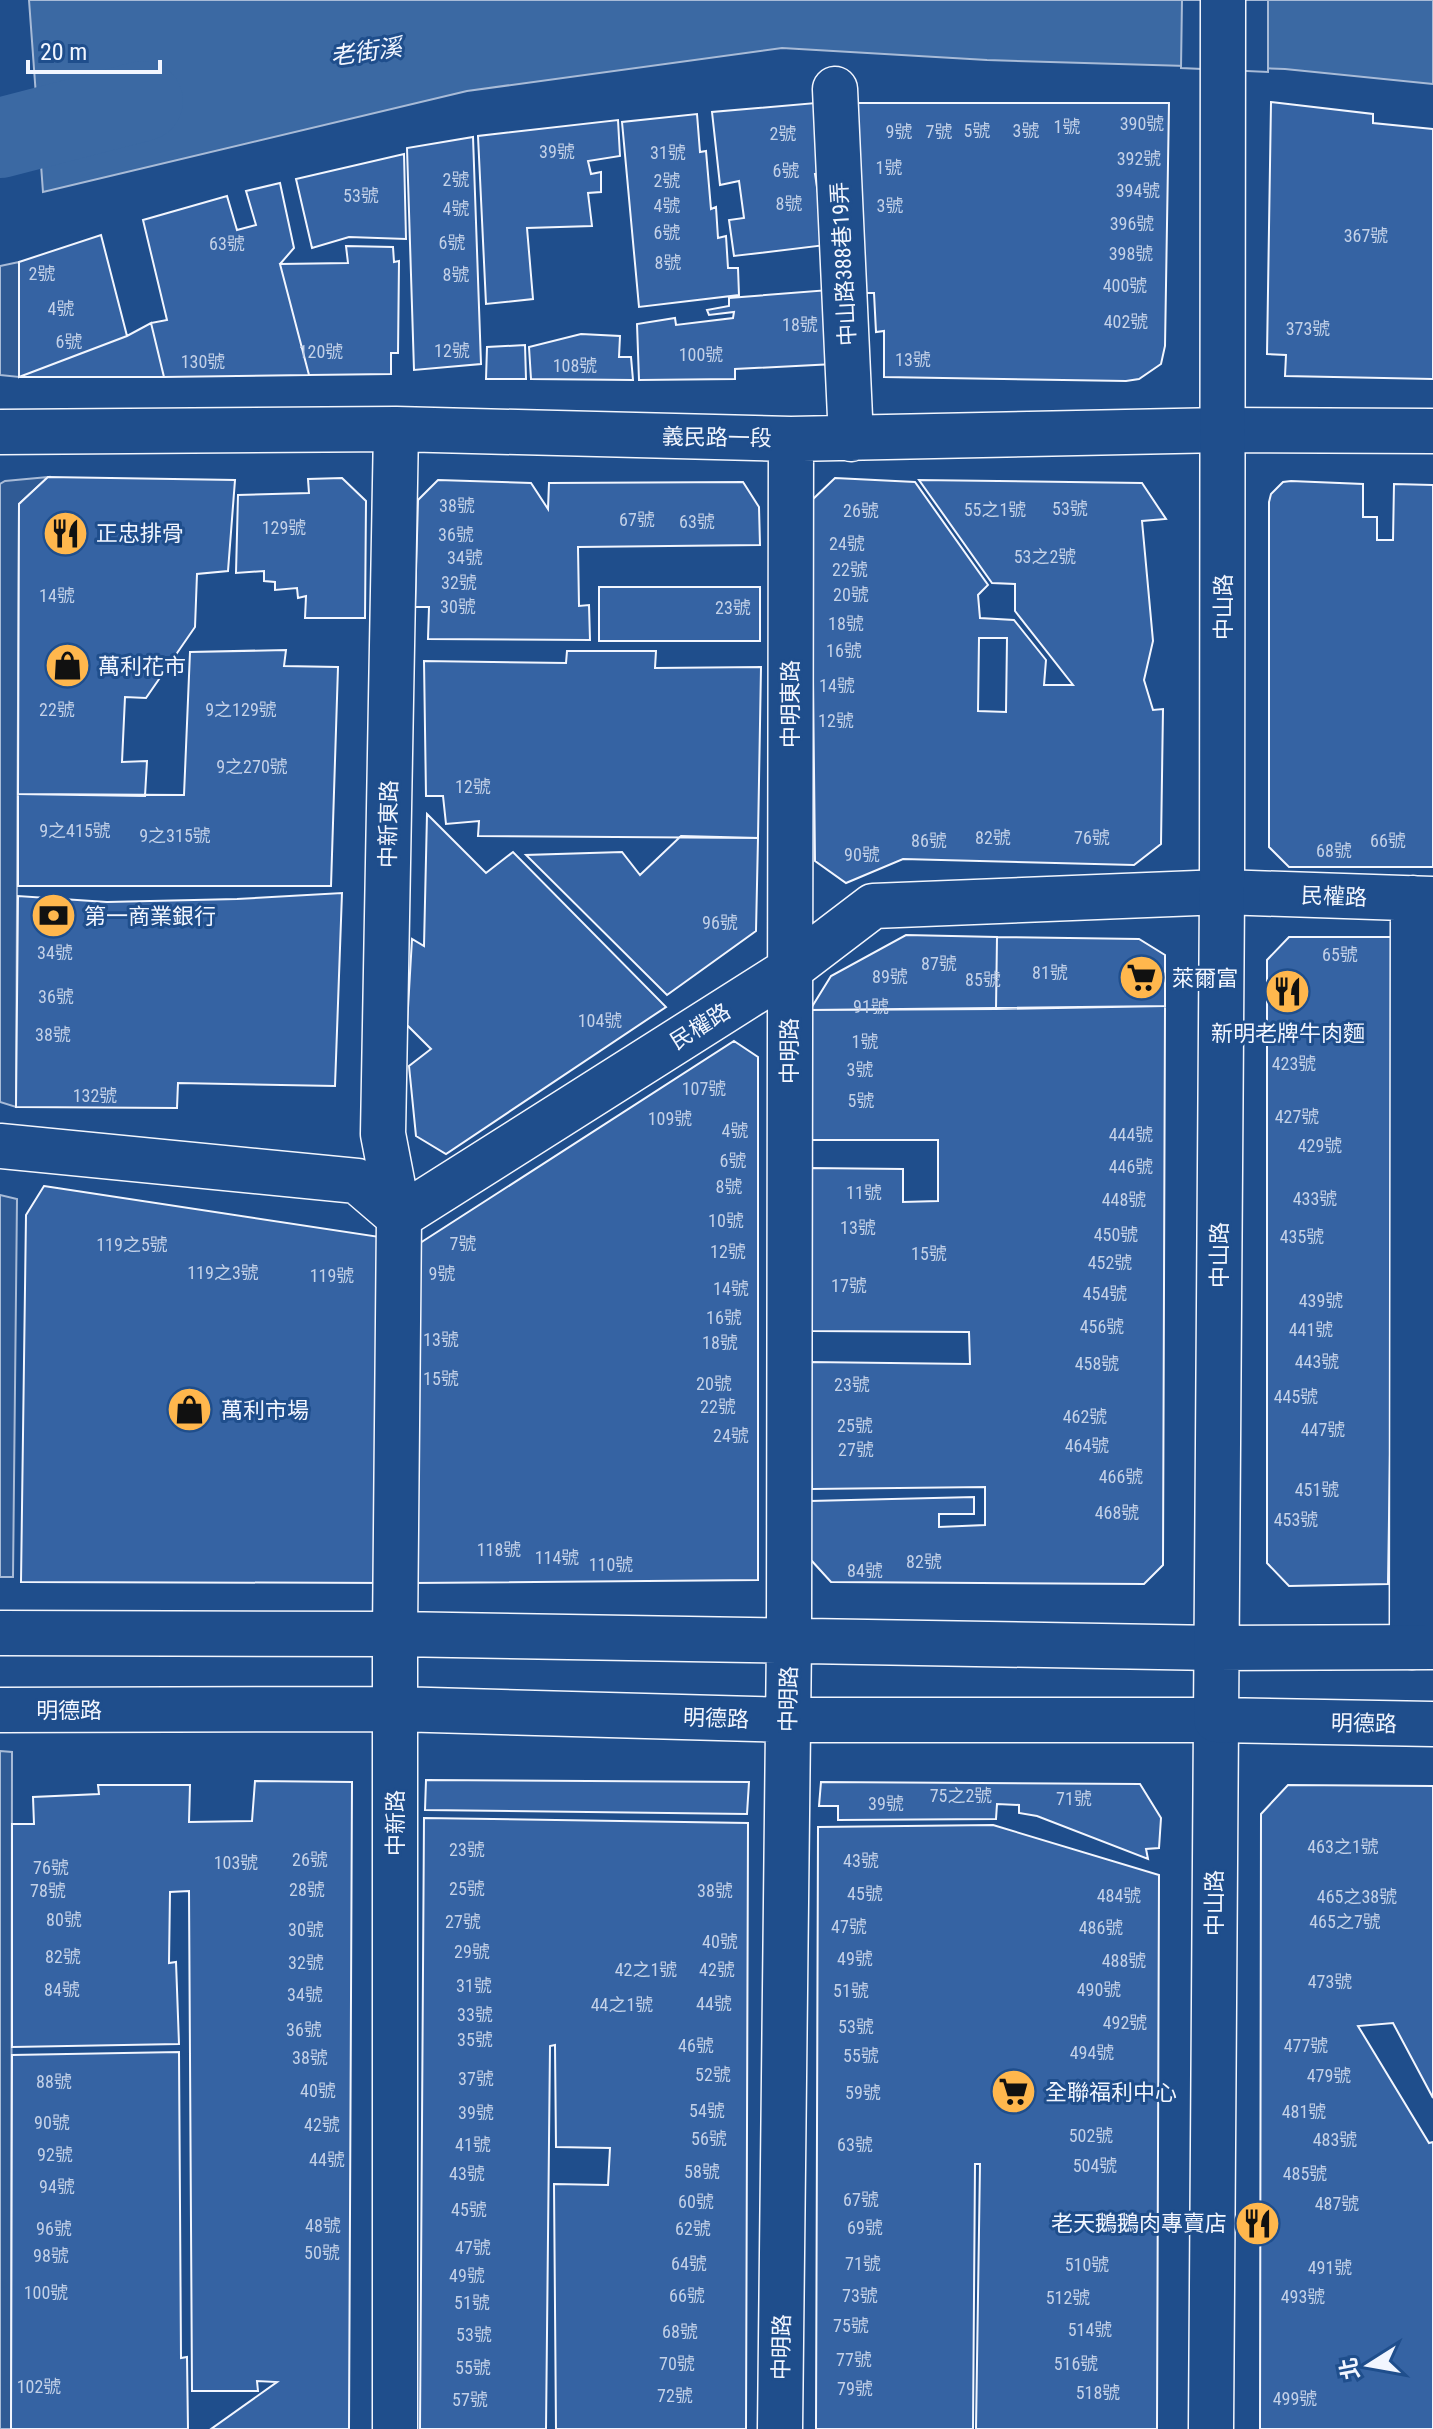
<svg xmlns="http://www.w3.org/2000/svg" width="1433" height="2429" viewBox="0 0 1433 2429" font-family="'Roboto Condensed','Noto Sans TC',sans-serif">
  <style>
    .parking { fill: #305b95; stroke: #a8bbd7; stroke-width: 2 }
    .water { fill: #3b69a3; stroke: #a8bbd7; stroke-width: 2 }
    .pier { fill: #1f4e8c; stroke: #a8bbd7; stroke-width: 2 }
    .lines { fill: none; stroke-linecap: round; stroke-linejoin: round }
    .river { stroke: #3b69a3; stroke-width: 80 }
    .building { fill: #3563a3; stroke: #f2f6ff; stroke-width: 2; fill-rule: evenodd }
    .minor-casing { stroke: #f2f6ff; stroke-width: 47 }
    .major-casing { stroke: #f2f6ff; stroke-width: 47 }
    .minor { stroke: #1f4e8c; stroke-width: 44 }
    .major { stroke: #1f4e8c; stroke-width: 44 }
    .labels { text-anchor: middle; stroke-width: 6; stroke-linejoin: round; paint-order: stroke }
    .number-label { font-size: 18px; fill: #c3d1e8 }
    .street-label { font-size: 22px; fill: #f2f6ff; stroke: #1f4e8c }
    .poi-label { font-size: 22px; fill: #f2f6ff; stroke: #1f4e8c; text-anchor: start }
    .water-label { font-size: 24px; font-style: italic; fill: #f2f6ff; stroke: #1f4e8c }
  </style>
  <rect width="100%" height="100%" fill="#1f4e8c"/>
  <path class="parking" d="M19,262V377L0,375V266Z
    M48,477L19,504L16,1107L0,1102V484L5,481Z
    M0,1195L17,1199L13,1577H0Z
    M0,1751L12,1752L11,2429H0Z"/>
  <path class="water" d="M29,0H1433V84L1285,69L987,60L782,48L467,91L43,192Z"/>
  <path class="pier" d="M1182,0H1268V72L1181,68Z"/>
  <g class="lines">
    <path class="river" d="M0,138L143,101"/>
  </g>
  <path class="building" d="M827,102L828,174H815L826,245L734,256L729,220L744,218L739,181L720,185L712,112Z
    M1271,102L1373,114V123L1433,129V379L1285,376L1286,355L1267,354Z
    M844,103H1169L1165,346L1161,364L1139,379L1126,381L884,377V331L876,332L874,293H860Z
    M697,114L700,152L706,151L711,209L716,207L718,238L726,236L728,268H738L739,295L639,307L622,122Z
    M618,120L620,156L588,161L591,174L601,172V192L588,193L592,226L527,228L533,299L486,304L478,136Z
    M473,137L481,364L414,370L407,148Z
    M404,154L406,239L349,237L312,248L296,179Z
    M280,183L294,248L280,264L309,375L164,377L151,323L167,320L143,220L227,196L237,230L256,225L246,191Z
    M101,235L127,336L19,377V262Z
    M346,246L393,247L394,262L399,261L398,353H391V374L309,375L280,264L348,263Z
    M829,290L834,364L735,369V379L639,380L637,324L675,318L676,325L733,318L734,312L709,315L707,310L729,306V298Z
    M151,323L164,377H19L127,336Z
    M581,334L620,336L619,357H631L633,380L531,379L529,347Z
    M525,345L526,379H486L487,347Z
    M48,477L235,480L228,571L197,574L195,627L146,698L125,697L122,762L147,761L145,796L18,794L19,504Z
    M342,478L366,501L365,618H305L306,596L298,598L297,588L275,590V582L264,581V571L236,573L238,495L309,493L308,479Z
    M835,478L915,482L988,585L978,595L980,618L1014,620L1046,660L1044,685H1073L1015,611V584L992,583L919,480L1142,483L1166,519L1142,521L1153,641L1144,680L1153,710L1163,709L1161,844L1134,865L903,859L846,883L815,861L811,501ZM979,638H1007L1006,712L978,711Z
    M438,480L531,483L548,509L549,483L743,482L759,507L760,545L578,547L579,606L589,605L590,640L428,639L429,607H415L418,500Z
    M1291,481L1363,484V517H1377V540H1393L1394,484L1433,485V867H1289L1269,847V502L1271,494L1283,482Z
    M599,587H760V641H599Z
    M286,650L284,666L338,667L331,886H18V794L184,795L190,652Z
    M567,651H656L655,668L761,667L758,838L478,836L479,821L446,824L443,796H426L424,661L566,663Z
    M427,814L486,873L513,852L666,1007L446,1154L416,1136L409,1066L431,1049L407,1025L412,939L424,946Z
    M681,836L758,838L756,931L667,995L526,855L622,852L640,875Z
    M342,893L335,1086L178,1083L177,1108L16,1107L18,896L107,902L237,899Z
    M906,935L997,937L996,1009L810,1010L831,976Z
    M997,937L1139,939L1165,955V1006L996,1009Z
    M1289,937H1398L1388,1584L1289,1586L1267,1563V960Z
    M1165,1006L1163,1565L1144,1584L831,1582L811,1560L810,1501L974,1497V1514H939V1527L985,1525V1487L812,1489L810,1362L970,1364L969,1332L812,1331L811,1168L903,1169V1202L938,1201V1140H810V1010Z
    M734,1041L758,1057V1580L413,1583L417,1245Z
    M44,1186L393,1239L394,1583L21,1582L26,1215Z
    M426,1780L749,1782L747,1814L425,1810Z
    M255,1781L352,1782L349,2429H211L277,2382L257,2381L258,2391H192L189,1891L170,1892L169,1963L176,1962L179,2044L12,2047V1824H34L33,1797L99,1794L98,1785H190L189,1822L252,1821Z
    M821,1782L1140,1784L1161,1818L1159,1848L1146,1849L1148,1859L1037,1816L1019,1813V1805L997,1804L996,1819L838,1820V1806H819Z
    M1288,1785L1433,1786V2098L1393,2023L1358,2026L1429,2143L1433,2142V2429H1260L1261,1814Z
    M424,1818L748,1823L746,2429H556L554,2184L608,2185L610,2148L556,2147L555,2045L550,2046L546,2429H420Z
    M993,1825L1159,1875L1157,2429H976L980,2164H975L973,2429H816L818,1827Z
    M179,2052L181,2358L187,2357L188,2429H11L12,2055Z"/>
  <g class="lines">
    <defs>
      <path id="minor" d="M835,89L851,439
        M0,432L396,429L791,439L1223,430L1433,431
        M0,1146L357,1181L399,1217L789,970L873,906L1222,892L1433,899
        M0,1633L395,1634L1216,1648
        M1412,1647L1413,898
        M0,1710L395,1709L787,1720H1216L1211,2429
        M395,2429V1634L399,1217L383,1134L396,429
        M780,2429L789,1639L791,439"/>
      <path id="major" d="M1223,0L1222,892L1216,1720L1433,1724
        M1216,1648L1433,1647"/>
    </defs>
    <use href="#minor" class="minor-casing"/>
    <use href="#major" class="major-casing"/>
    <use href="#minor" class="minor"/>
    <use href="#major" class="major"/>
  </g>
  <defs>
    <symbol id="restaurant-disc" viewBox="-11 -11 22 22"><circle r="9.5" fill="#ffb74d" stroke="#1f4e8c"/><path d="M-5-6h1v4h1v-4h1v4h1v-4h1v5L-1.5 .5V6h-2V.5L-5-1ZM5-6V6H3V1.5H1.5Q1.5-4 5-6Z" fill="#111"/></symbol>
    <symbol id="shop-disc" viewBox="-11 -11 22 22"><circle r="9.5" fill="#ffb74d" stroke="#1f4e8c"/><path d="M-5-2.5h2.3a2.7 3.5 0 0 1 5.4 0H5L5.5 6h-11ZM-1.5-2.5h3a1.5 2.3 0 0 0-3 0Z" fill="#111"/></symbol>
    <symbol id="bank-disc" viewBox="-11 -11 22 22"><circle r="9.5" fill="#ffb74d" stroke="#1f4e8c"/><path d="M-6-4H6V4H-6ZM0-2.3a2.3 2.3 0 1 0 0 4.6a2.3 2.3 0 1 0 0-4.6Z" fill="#111"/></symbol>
    <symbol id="supermarket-disc" viewBox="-11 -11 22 22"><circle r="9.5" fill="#ffb74d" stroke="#1f4e8c"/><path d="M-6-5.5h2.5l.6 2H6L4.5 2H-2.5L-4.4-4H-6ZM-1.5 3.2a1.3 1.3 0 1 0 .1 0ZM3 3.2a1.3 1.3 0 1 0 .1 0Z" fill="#111"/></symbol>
  </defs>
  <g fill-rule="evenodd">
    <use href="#restaurant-disc" x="40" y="508" width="51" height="51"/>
    <use href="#shop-disc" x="42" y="640" width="51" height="51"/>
    <use href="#bank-disc" x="28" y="890" width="51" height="51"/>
    <use href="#supermarket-disc" x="1116" y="952" width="51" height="51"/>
    <use href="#restaurant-disc" x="1262" y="966" width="51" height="51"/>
    <use href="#shop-disc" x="164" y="1384" width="51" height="51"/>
    <use href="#supermarket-disc" x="988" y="2066" width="51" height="51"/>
    <use href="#restaurant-disc" x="1232" y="2198" width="51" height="51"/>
  </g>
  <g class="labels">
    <g class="number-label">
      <text x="1142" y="130">390號</text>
      <text x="1067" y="133">1號</text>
      <text x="977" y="137">5號</text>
      <text x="1026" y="137">3號</text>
      <text x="899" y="138">9號</text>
      <text x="939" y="138">7號</text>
      <text x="783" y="140">2號</text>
      <text x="557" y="158">39號</text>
      <text x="668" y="159">31號</text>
      <text x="1139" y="165">392號</text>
      <text x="889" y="174">1號</text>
      <text x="786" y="177">6號</text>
      <text x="456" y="186">2號</text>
      <text x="667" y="187">2號</text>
      <text x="1138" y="197">394號</text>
      <text x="361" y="202">53號</text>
      <text x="789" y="210">8號</text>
      <text x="667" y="212">4號</text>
      <text x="890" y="212">3號</text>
      <text x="456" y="215">4號</text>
      <text x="1132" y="230">396號</text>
      <text x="667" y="239">6號</text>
      <text x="1366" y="242">367號</text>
      <text x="452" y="249">6號</text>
      <text x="227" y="250">63號</text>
      <text x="1131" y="260">398號</text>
      <text x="668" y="269">8號</text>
      <text x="42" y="280">2號</text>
      <text x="456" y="281">8號</text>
      <text x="1125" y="292">400號</text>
      <text x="61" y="315">4號</text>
      <text x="1126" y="328">402號</text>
      <text x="800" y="331">18號</text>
      <text x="1308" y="335">373號</text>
      <text x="69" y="348">6號</text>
      <text x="452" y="357">12號</text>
      <text x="321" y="358">120號</text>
      <text x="701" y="361">100號</text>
      <text x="913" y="366">13號</text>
      <text x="203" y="368">130號</text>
      <text x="575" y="372">108號</text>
      <text x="457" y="512">38號</text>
      <text x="1070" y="515">53號</text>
      <text x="995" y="516">55之1號</text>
      <text x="861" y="517">26號</text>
      <text x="637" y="526">67號</text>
      <text x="697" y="528">63號</text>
      <text x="284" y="534">129號</text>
      <text x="456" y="541">36號</text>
      <text x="847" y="550">24號</text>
      <text x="1045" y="563">53之2號</text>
      <text x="465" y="564">34號</text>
      <text x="850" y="576">22號</text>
      <text x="459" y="589">32號</text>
      <text x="851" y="601">20號</text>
      <text x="57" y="602">14號</text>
      <text x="458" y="613">30號</text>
      <text x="733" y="614">23號</text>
      <text x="846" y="630">18號</text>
      <text x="844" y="657">16號</text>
      <text x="837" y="692">14號</text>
      <text x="57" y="716">22號</text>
      <text x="241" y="716">9之129號</text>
      <text x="836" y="727">12號</text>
      <text x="252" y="773">9之270號</text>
      <text x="473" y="793">12號</text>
      <text x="75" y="837">9之415號</text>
      <text x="175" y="842">9之315號</text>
      <text x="993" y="844">82號</text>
      <text x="1092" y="844">76號</text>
      <text x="929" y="847">86號</text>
      <text x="1388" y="847">66號</text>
      <text x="1334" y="857">68號</text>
      <text x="862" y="861">90號</text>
      <text x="720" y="929">96號</text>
      <text x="55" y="959">34號</text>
      <text x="1340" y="961">65號</text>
      <text x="939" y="970">87號</text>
      <text x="1050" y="979">81號</text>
      <text x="890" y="983">89號</text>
      <text x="983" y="986">85號</text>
      <text x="56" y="1003">36號</text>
      <text x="871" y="1013">91號</text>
      <text x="600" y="1027">104號</text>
      <text x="53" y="1041">38號</text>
      <text x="865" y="1048">1號</text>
      <text x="1294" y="1070">423號</text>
      <text x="860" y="1076">3號</text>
      <text x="704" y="1095">107號</text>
      <text x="95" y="1102">132號</text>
      <text x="861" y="1107">5號</text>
      <text x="1297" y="1123">427號</text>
      <text x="670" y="1125">109號</text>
      <text x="735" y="1137">4號</text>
      <text x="1131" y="1141">444號</text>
      <text x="1320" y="1152">429號</text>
      <text x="733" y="1167">6號</text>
      <text x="1131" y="1173">446號</text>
      <text x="729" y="1193">8號</text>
      <text x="864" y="1199">11號</text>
      <text x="1315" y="1205">433號</text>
      <text x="1124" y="1206">448號</text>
      <text x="726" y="1227">10號</text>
      <text x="858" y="1234">13號</text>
      <text x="1116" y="1241">450號</text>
      <text x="1302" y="1243">435號</text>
      <text x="463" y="1250">7號</text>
      <text x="132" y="1251">119之5號</text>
      <text x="728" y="1258">12號</text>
      <text x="929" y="1260">15號</text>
      <text x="1110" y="1269">452號</text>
      <text x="223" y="1279">119之3號</text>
      <text x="442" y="1280">9號</text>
      <text x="332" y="1282">119號</text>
      <text x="849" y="1292">17號</text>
      <text x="731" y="1295">14號</text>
      <text x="1105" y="1300">454號</text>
      <text x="1321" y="1307">439號</text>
      <text x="724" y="1324">16號</text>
      <text x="1102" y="1333">456號</text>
      <text x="1311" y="1336">441號</text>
      <text x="441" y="1346">13號</text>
      <text x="720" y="1349">18號</text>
      <text x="1317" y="1368">443號</text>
      <text x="1097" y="1370">458號</text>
      <text x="441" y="1385">15號</text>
      <text x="714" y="1390">20號</text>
      <text x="852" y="1391">23號</text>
      <text x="1296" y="1403">445號</text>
      <text x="718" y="1413">22號</text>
      <text x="1085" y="1423">462號</text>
      <text x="855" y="1432">25號</text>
      <text x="1323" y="1436">447號</text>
      <text x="731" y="1442">24號</text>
      <text x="1087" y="1452">464號</text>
      <text x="856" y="1456">27號</text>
      <text x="1121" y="1483">466號</text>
      <text x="1317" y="1496">451號</text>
      <text x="1117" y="1519">468號</text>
      <text x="1296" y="1526">453號</text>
      <text x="499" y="1556">118號</text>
      <text x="557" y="1564">114號</text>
      <text x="924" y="1568">82號</text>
      <text x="611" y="1571">110號</text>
      <text x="865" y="1577">84號</text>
      <text x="961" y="1802">75之2號</text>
      <text x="1074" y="1805">71號</text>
      <text x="886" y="1810">39號</text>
      <text x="1343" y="1853">463之1號</text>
      <text x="467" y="1856">23號</text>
      <text x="310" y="1866">26號</text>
      <text x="861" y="1867">43號</text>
      <text x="236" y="1869">103號</text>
      <text x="51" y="1874">76號</text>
      <text x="467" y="1895">25號</text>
      <text x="307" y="1896">28號</text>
      <text x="48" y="1897">78號</text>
      <text x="715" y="1897">38號</text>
      <text x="865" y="1900">45號</text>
      <text x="1119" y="1902">484號</text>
      <text x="1357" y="1903">465之38號</text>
      <text x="64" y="1926">80號</text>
      <text x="463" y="1928">27號</text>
      <text x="1345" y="1928">465之7號</text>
      <text x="849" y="1933">47號</text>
      <text x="1101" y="1934">486號</text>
      <text x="306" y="1936">30號</text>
      <text x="720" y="1948">40號</text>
      <text x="472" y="1958">29號</text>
      <text x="63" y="1963">82號</text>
      <text x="855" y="1965">49號</text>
      <text x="1124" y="1967">488號</text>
      <text x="306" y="1969">32號</text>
      <text x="646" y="1976">42之1號</text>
      <text x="717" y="1976">42號</text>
      <text x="1330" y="1988">473號</text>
      <text x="474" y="1992">31號</text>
      <text x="62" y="1996">84號</text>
      <text x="1099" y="1996">490號</text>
      <text x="851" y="1997">51號</text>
      <text x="305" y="2001">34號</text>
      <text x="714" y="2010">44號</text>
      <text x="622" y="2011">44之1號</text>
      <text x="475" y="2021">33號</text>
      <text x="1125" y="2029">492號</text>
      <text x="856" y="2033">53號</text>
      <text x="304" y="2036">36號</text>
      <text x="475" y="2046">35號</text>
      <text x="696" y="2052">46號</text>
      <text x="1306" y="2052">477號</text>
      <text x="1092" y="2059">494號</text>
      <text x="861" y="2062">55號</text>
      <text x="310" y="2064">38號</text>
      <text x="713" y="2081">52號</text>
      <text x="1329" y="2082">479號</text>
      <text x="476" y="2085">37號</text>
      <text x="54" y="2088">88號</text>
      <text x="318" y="2097">40號</text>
      <text x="863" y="2099">59號</text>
      <text x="707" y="2117">54號</text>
      <text x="1304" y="2118">481號</text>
      <text x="476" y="2119">39號</text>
      <text x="52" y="2129">90號</text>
      <text x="322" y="2131">42號</text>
      <text x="1091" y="2142">502號</text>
      <text x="709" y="2145">56號</text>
      <text x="1335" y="2146">483號</text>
      <text x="473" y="2151">41號</text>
      <text x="855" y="2151">63號</text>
      <text x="55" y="2161">92號</text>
      <text x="327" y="2166">44號</text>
      <text x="1095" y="2172">504號</text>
      <text x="702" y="2178">58號</text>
      <text x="467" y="2180">43號</text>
      <text x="1305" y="2180">485號</text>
      <text x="57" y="2193">94號</text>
      <text x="861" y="2206">67號</text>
      <text x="696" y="2208">60號</text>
      <text x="1337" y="2210">487號</text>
      <text x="469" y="2216">45號</text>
      <text x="323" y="2232">48號</text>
      <text x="865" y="2234">69號</text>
      <text x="54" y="2235">96號</text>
      <text x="693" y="2235">62號</text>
      <text x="473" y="2254">47號</text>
      <text x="322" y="2259">50號</text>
      <text x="51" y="2262">98號</text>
      <text x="689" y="2270">64號</text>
      <text x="863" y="2270">71號</text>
      <text x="1087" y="2271">510號</text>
      <text x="1330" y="2274">491號</text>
      <text x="467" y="2282">49號</text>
      <text x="46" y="2299">100號</text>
      <text x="687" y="2302">66號</text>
      <text x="860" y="2302">73號</text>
      <text x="1303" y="2303">493號</text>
      <text x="1068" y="2304">512號</text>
      <text x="472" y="2309">51號</text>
      <text x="851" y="2332">75號</text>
      <text x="1090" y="2336">514號</text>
      <text x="680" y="2338">68號</text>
      <text x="474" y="2341">53號</text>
      <text x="854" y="2366">77號</text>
      <text x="677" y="2370">70號</text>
      <text x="1076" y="2370">516號</text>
      <text x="473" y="2374">55號</text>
      <text x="39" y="2393">102號</text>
      <text x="855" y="2395">79號</text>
      <text x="1098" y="2399">518號</text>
      <text x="675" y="2402">72號</text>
      <text x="1295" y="2405">499號</text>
      <text x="470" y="2406">57號</text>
    </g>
    <g class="street-label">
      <text transform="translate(843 264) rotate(-93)" y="8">中山路388巷19弄</text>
      <text transform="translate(717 437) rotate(1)" y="8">義民路一段</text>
      <text transform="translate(1223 607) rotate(-90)" y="8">中山路</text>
      <text transform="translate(790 704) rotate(-90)" y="8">中明東路</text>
      <text transform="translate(388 824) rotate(-89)" y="8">中新東路</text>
      <text transform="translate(1334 896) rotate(2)" y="8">民權路</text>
      <text transform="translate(700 1026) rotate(-32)" y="8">民權路</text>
      <text transform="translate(789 1051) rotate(-90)" y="8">中明路</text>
      <text transform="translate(1219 1255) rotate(-90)" y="8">中山路</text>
      <text transform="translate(788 1699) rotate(-89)" y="8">中明路</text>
      <text x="69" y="1718">明德路</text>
      <text transform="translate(716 1718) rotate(2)" y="8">明德路</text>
      <text transform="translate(1364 1723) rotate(1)" y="8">明德路</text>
      <text transform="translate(395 1823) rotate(-90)" y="8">中新路</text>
      <text transform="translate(1214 1903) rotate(-90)" y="8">中山路</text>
      <text transform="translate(781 2347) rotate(-89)" y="8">中明路</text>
    </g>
    <g class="poi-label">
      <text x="96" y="541">正忠排骨</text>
      <text x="98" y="674">萬利花市</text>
      <text x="84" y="924">第一商業銀行</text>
      <text x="1172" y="986">萊爾富</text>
      <text x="1288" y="1041" text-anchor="middle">新明老牌牛肉麵</text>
      <text x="221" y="1418">萬利市場</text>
      <text x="1045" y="2100">全聯福利中心</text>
      <text x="1227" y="2231" text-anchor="end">老天鵝鵝肉專賣店</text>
    </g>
    <g class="water-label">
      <text transform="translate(366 52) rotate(-8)" y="8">老街溪</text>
    </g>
  </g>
  <g transform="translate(1369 2365) rotate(259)" stroke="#1f4e8c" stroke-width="6" paint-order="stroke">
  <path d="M0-6L14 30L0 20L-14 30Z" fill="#f2f6ff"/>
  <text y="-12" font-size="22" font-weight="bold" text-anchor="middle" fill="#f2f6ff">北</text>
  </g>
  <path d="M28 60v12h132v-12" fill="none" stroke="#f2f6ff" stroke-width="4"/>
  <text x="40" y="60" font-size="24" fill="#f2f6ff" stroke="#1f4e8c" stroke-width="6" paint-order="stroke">20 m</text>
</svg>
